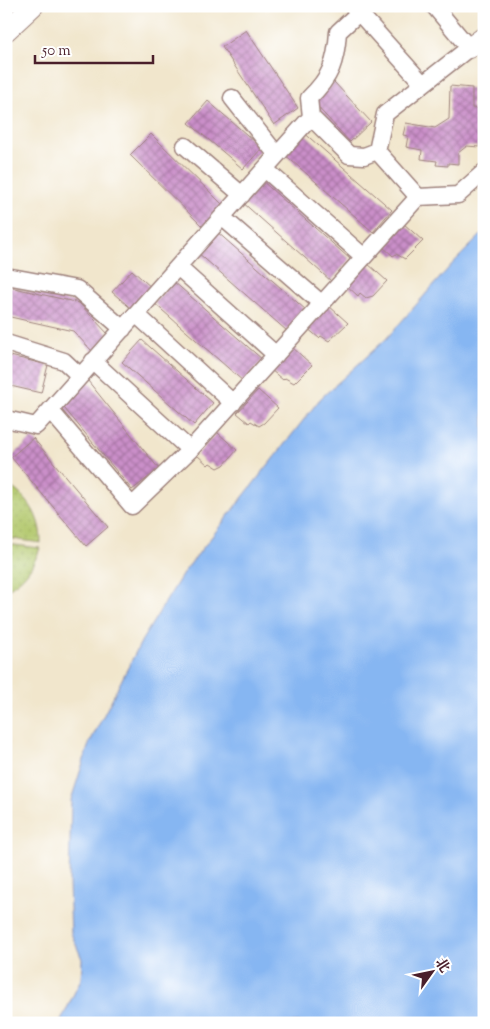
<svg xmlns="http://www.w3.org/2000/svg" width="490" height="1029" viewBox="0 0 490 1029" font-family="'Sorts Mill Goudy','Noto Serif SC',serif">
  <style>
    .park { fill: url(#park-dots); stroke: #7e744c }
    .water { fill: #86b6f2; stroke: #686a8e }
    .building { fill: url(#building-cross-hatch) }
    .lines { fill: none; stroke-linecap: round; stroke-linejoin: round }
    .minor-casing { stroke: #9e827c; stroke-width: 19 }
    .tertiary-casing { stroke: #9e827c; stroke-width: 22 }
    .minor { stroke: #fff; stroke-width: 16 }
    .tertiary { stroke: #fff; stroke-width: 20 }
  </style>
  <defs>
    <pattern id="park-dots" width="8" height="8" patternUnits="userSpaceOnUse" patternTransform="scale(1.25)"><rect width="8" height="8" fill="#b2c86c"/><path d="M2 2h.1M6 6h.1" fill="none" stroke="#9bab5e" stroke-width="1.8" stroke-linecap="round"/></pattern>
    <pattern id="building-cross-hatch" width="8" height="8" patternUnits="userSpaceOnUse" patternTransform="scale(1.25)"><rect width="8" height="8" fill="#ca8fc9"/><path d="M0 0l8 8M0 8l8-8" fill="none" stroke="#a674a3"/></pattern>
  </defs>
  <rect width="100%" height="100%" fill="#fff"/>
  <filter id="ink" filterUnits="userSpaceOnUse"><feTurbulence type="fractalNoise" baseFrequency=".02" numOctaves="2"/><feDisplacementMap in="SourceGraphic" scale="10" xChannelSelector="R" yChannelSelector="G"/><feConvolveMatrix kernelMatrix="1 2 1 2 8 2 1 2 1" color-interpolation-filters="sRGB"/></filter>
  <filter id="wash" filterUnits="userSpaceOnUse"><feTurbulence type="fractalNoise" baseFrequency=".0096" numOctaves="4" result="noise"/><feDisplacementMap in="SourceGraphic" scale="20" xChannelSelector="R" yChannelSelector="G"/><feGaussianBlur stdDeviation="1.12" result="paint"/><feColorMatrix in="noise" values="0 0 0 0 0 0 0 0 0 0 0 0 0 0 0 0 0 1.4 0 .05"/><feComposite in="paint" operator="in"/></filter>
  <g filter="url(#wash)">
    <rect width="100%" height="100%" fill="#f1e6cc"/>
    <path class="park" d="M6,484C29,497 41,517 41,543L6,538Z
      M6,544L40,548C33,568 24,580 6,590Z"/>
    <path class="water" d="M484,232V1023H60L81,979L82,959L71,933L69,883L71,800L89,744L142,640L184,572L320,399L386,339L453,263Z"/>
    <g id="blocks">
      <path class="building" d="M246,30L298,108L274,125L222,47Z
        M334,82L371,122L350,142L313,102Z
        M450,86L472,88V108L481,109V125H483V138H480L479,147L467,146L458,153V164L448,163V166L436,165L437,161L421,159L422,150L406,147L408,136L403,135L406,123L435,128L449,119Z
        M208,101L262,148L243,169L189,123Z
        M302,131L392,210L373,232L283,153Z
        M151,134L224,206L203,227L130,155Z
        M261,180L350,259L331,281L241,201Z
        M403,223L423,241L405,259L396,254L393,256L382,246Z
        M216,231L306,310L287,331L197,252Z
        M367,263L387,281L373,296L366,298L360,293L358,296L346,285Z
        M132,270L153,289L134,311L112,292Z
        M173,281L263,360L244,382L154,303Z
        M6,286L79,303L109,335L93,352L73,331L6,316Z
        M328,305L348,323L329,341L321,336L319,338L307,328Z
        M142,340L213,403L194,425L122,362Z
        M292,347L312,365L294,383L285,378L283,380L271,370Z
        M6,355L48,365L41,393L6,385Z
        M88,381L159,469L132,490L60,403Z
        M258,390L278,408L264,423L259,426L251,421L249,423L237,413Z
        M217,432L237,450L224,465L218,468L210,463L208,465L197,455Z
        M33,438L108,527L86,546L11,457Z"/>
    </g>
  </g>
  <g filter="url(#ink)">
    <use href="#blocks" fill-opacity="0" stroke="#9e827c" stroke-width="1"/>
    <g class="lines">
      <defs>
        <path id="minor" d="M353,6L423,84
          M366,6L338,32C336,62 331,77 309,98L311,117L349,155L364,156L377,151
          M434,6L469,48L385,114L377,151L418,197L458,195L484,172
          M232,98L277,155
          M185,146L242,195
          M265,169L364,257
          M222,217L322,304
          M178,267L276,355
          M6,276L77,289L123,329
          M136,314L233,403
          M6,343L64,361L80,376
          M93,361L190,450
          M50,410L132,506L190,450L418,197
          M6,419L36,426L311,117"/>
        <path id="tertiary" d="M6,31L33,6
          M469,48L484,37"/>
      </defs>
      <use href="#minor" class="minor-casing"/>
      <use href="#tertiary" class="tertiary-casing"/>
      <use href="#minor" class="minor"/>
      <use href="#tertiary" class="tertiary"/>
    </g>
  </g>
  <rect width="490" height="1029" fill="none" stroke="#fff" stroke-width="25"/>
  <g transform="translate(432 972) rotate(57)" stroke="#ffffff" stroke-width="4" paint-order="stroke">
  <path d="M0-4L9 19L0 12L-9 19Z" fill="#4a1f2b"/>
  <text y="-8" font-size="14" font-weight="bold" text-anchor="middle" fill="#4a1f2b">北</text>
  </g>
  <path d="M35 55v8h118v-8" fill="none" stroke="#4a1f2b" stroke-width="2.5"/>
  <text x="42" y="55" font-size="15" fill="#4a1f2b" stroke="#ffffff" stroke-width="4" paint-order="stroke">50 m</text>
</svg>
